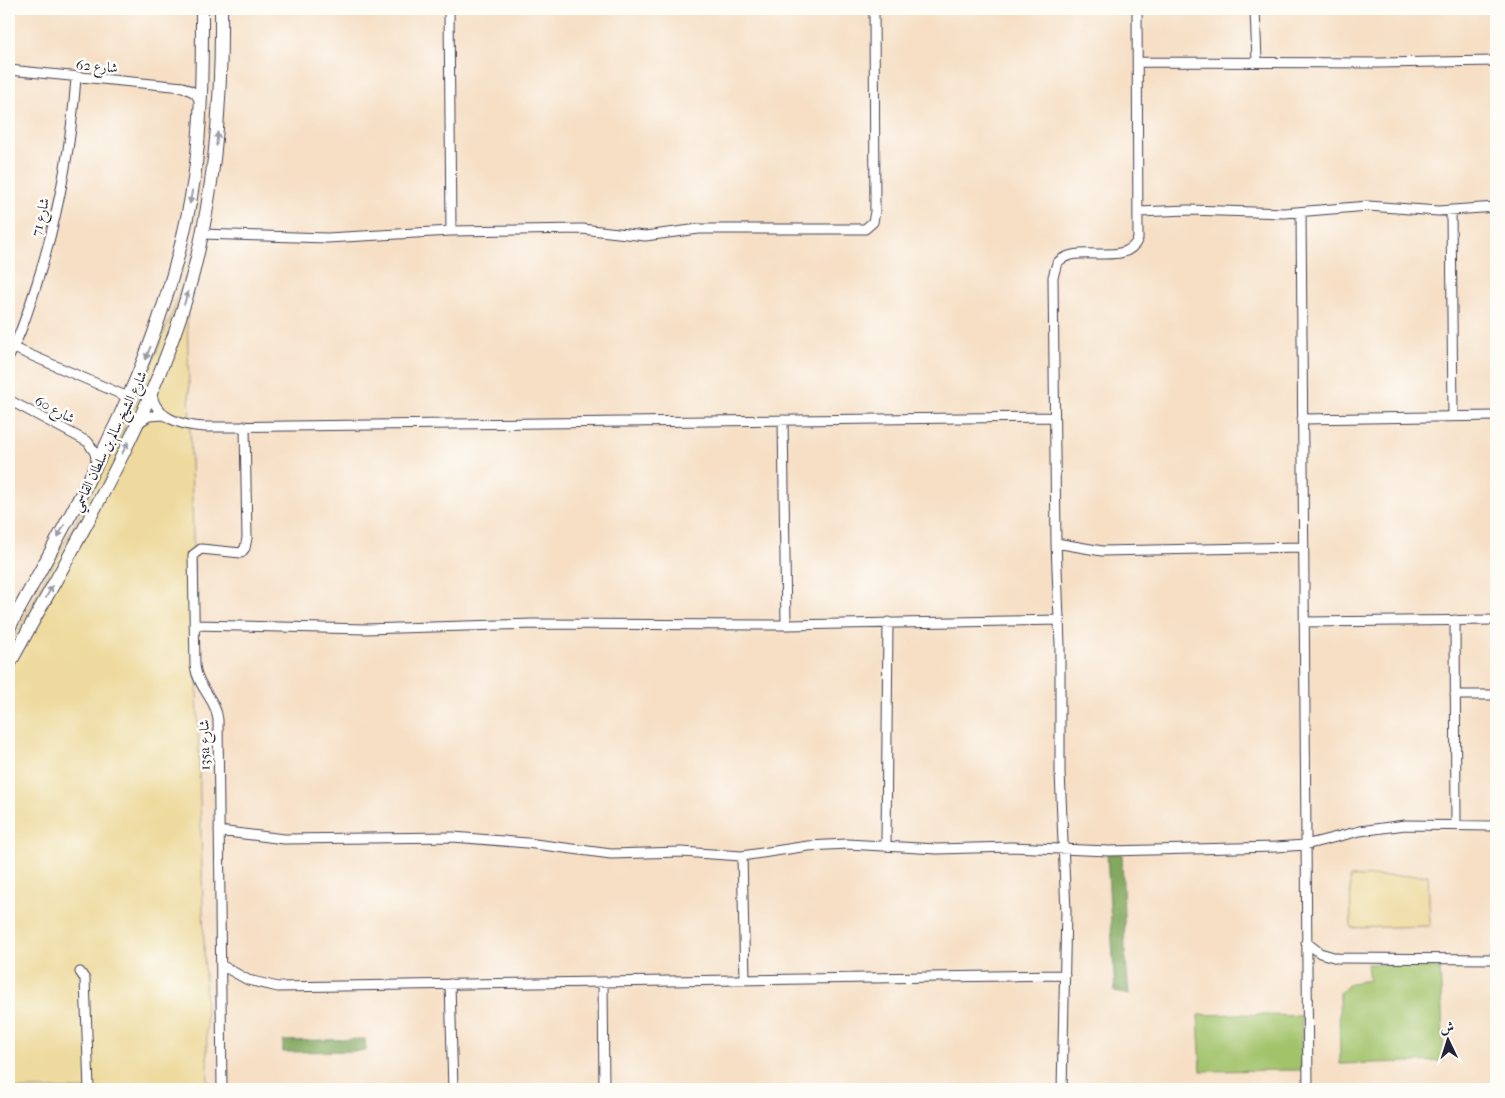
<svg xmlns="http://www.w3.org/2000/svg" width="1505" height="1098" viewBox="0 0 1505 1098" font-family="'IM FELL French Canon',Amiri,serif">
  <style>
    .green { fill: #a3c36b; stroke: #627253 }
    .forest { fill: #82a95f; stroke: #52664d }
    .sand { fill: #eeda9e; stroke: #887e6c }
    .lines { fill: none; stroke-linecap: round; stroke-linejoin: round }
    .street-casing { stroke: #423e50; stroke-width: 11 }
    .secondary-casing { stroke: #423e50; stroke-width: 14 }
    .street { stroke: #fff; stroke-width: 9 }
    .secondary { stroke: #fff; stroke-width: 12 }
    .oneway { fill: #9c9ca7 }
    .labels { text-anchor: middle; stroke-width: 5; stroke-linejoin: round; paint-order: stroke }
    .street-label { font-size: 14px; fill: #22223b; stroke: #fdfcf7 }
  </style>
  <rect width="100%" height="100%" fill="#fdfcf7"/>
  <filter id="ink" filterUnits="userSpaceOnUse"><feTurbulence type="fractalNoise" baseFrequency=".02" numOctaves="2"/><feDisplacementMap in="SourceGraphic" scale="10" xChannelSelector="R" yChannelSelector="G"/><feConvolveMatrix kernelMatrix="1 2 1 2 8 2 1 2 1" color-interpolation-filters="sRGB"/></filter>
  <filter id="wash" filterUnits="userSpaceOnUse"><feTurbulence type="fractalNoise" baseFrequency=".0096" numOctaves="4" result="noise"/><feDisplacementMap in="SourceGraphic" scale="20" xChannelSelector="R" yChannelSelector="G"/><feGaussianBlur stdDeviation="1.12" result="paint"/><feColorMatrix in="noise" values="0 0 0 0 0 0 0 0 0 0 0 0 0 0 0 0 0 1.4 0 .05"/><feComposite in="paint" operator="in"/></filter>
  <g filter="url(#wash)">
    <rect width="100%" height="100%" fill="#f6dfc5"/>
    <path class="green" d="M1440,963L1444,1061L1340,1064L1339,993L1351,983L1369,980L1367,964Z
      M1237,1014L1302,1016V1070L1201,1071L1198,1015Z"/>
    <path class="forest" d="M1107,854H1122L1125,949L1129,995L1115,992Z
      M365,1039L366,1051L283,1052V1041Z"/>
    <path class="sand" d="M186,277L208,1089H9V647L90,495L139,397Z
      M1428,875L1430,926L1351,928L1350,877Z"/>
  </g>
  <g filter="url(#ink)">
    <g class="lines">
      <defs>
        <path id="street" d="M449,9L451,231
          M1255,9L1257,61
          M1138,62L1379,63L1496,61
          M9,70L183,87L195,93L201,103
          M1451,211L1453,416
          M1138,212L1188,210L1284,213L1368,206L1438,211L1496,207
          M1301,212L1308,1089
          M202,234L327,238L451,231L582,229L645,236L699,229H865L873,222L875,212L874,9
          M14,348L130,398
          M9,357C21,334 29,308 37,283C58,216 71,147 76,78
          M152,392C153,418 183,426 205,427L1053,417
          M9,400L88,442L95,453L97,465
          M1302,419L1496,416
          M783,420L786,625
          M138,423L149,416L163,415
          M1056,543L1102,551L1302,547
          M1455,620L1456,825
          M1304,622L1496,620
          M194,625L365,629L533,624L786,625L1060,620
          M1455,695H1496
          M219,831L284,839L453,837L527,843L611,854L681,852L742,856L808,846L847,844L937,849L1011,847L1109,851L1276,847L1305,845L1360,831L1405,825L1496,826
          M886,846L888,622
          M742,856L745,979
          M1306,942L1320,953L1337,958L1496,959
          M221,965L248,980L278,987L1065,975
          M80,972L85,979L89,1089
          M603,982L604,1089
          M450,984L453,1089
          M222,1089L218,720C216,699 198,688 195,666L193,555L201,549L241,553L245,548L247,538L245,426
          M1062,1089L1066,912L1060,772V645L1056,543L1053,277L1057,263C1078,241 1125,269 1138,239L1137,9"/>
        <path id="secondary" d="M9,628C88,483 169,345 194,179C202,123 202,66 202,9
          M9,665C73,547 146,429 186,299C214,204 222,108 221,9"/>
      </defs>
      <use href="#street" class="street-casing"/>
      <use href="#secondary" class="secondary-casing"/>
      <use href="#street" class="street"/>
      <use href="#secondary" class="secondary"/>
    </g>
    <defs><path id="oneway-solid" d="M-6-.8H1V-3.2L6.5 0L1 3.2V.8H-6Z" transform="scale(1.25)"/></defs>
    <g class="oneway">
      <use href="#oneway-solid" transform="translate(217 139) rotate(-84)"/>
      <use href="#oneway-solid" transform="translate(191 197) rotate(100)"/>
      <use href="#oneway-solid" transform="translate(186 298) rotate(-74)"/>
      <use href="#oneway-solid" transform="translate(148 353) rotate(111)"/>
      <use href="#oneway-solid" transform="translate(125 448) rotate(-63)"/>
      <use href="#oneway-solid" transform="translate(61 531) rotate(118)"/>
      <use href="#oneway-solid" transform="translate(49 592) rotate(-62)"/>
    </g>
  </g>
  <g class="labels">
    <g class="street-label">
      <text transform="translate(97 66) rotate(5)" y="5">شارع 62</text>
      <text transform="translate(40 217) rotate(-77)" y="5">شارع 71</text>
      <text transform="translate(55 409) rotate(28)" y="5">شارع 60</text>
      <text transform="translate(109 441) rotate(-64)" y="5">شارع الشيخ سالم بن سلطان القاسمي</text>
      <text transform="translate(204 745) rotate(-91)" y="5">135a شارع</text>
    </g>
  </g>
  <rect width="1505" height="1098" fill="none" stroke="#fdfcf7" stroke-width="30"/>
  <g transform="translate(1448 1040) rotate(356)" stroke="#fdfcf7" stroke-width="4" paint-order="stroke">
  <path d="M0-4L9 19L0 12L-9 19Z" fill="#22223b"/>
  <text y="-8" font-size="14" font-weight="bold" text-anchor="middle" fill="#22223b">ش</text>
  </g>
</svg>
